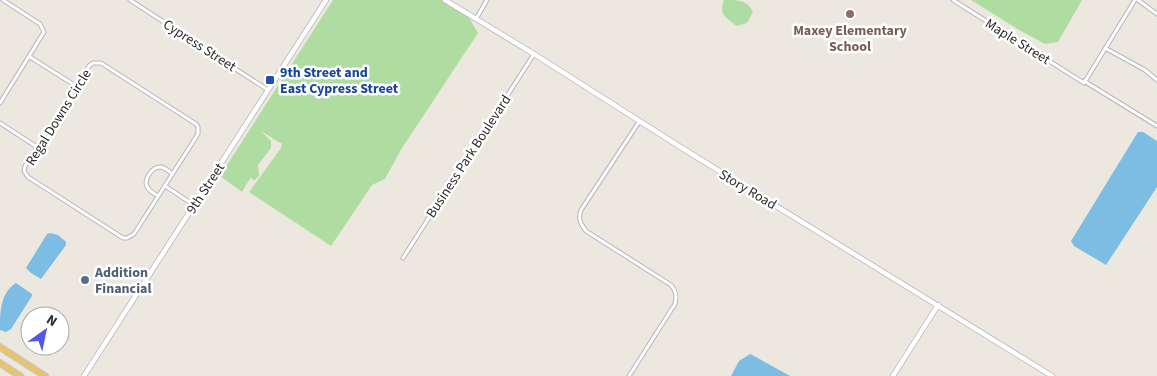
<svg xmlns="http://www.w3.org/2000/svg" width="1157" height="376" viewBox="0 0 1157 376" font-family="'Source Sans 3',sans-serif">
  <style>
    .green { fill: #afdda1 }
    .water { fill: #7dbce3 }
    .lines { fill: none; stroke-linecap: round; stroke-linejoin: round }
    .minor-casing { stroke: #b3b4bd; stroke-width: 5 }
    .tertiary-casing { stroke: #b3b4bd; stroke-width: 6 }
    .trunk-casing { stroke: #c8c8c8; stroke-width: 8 }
    .minor { stroke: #fff; stroke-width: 3 }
    .tertiary { stroke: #fff; stroke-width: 4.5 }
    .trunk { stroke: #e9c36a; stroke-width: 5.5 }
    .education-dot { fill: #8d6e63; stroke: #fff; stroke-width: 2 }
    .transit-dot { fill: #1a4fb4; stroke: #fff; stroke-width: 2 }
    .service-dot { fill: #5c6f8a; stroke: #fff; stroke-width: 2 }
    .labels { text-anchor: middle; stroke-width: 5; stroke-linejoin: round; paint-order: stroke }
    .education-label { font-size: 14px; font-weight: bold; fill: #785e54; stroke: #fff }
    .street-label { font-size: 14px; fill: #2b2b2b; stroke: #fff }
    .transit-label { font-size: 14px; font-weight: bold; fill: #164399; stroke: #fff; text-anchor: start }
    .service-label { font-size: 14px; font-weight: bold; fill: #4e5e75; stroke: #fff; text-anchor: start }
  </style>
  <rect width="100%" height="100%" fill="#ece8df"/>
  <path class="green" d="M333,0H442L468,16L478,33L402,148L385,179L372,185L331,246L249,192L281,148L282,144L261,131L271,141V148L258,165L259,176L255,180H253L251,177L242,192L220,176Z
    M724,0C738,0 748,0 753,12L747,23L737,26C726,18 718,14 724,0Z
    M971,0H1082L1058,42L1045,44L1021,31Z"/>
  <path class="water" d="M1138,132H1143L1157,141V187L1106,265L1074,246L1071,241Z
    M50,233L58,235L66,242V245L41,279L31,273L26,268L47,234Z
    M16,283L32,294V296L11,329L6,332L0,330C0,313 0,293 16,283Z
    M750,354L754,356L790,376H731L739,361Z"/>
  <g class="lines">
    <defs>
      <path id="minor" d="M130,0L268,90
        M953,0L1084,83L1135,0
        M1138,0L1157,14
        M476,19L487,0
        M1105,48L1145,70L1157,80
        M30,57L76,86
        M93,63H101L196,124L198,127V134L134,234L127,238H123L28,177L24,171L25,166L89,66Z
        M1084,81L1157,126
        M0,103L44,32L40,24L3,0
        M0,123L37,147
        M165,186L194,205
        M158,196C155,194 150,192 148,188C142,181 152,166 161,167C165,168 169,171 172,174
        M403,258L534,54
        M629,376L675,304C677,296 676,291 671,285L586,231C580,223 578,219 581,210L639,122"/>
      <path id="tertiary" d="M445,0L534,54L682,148L1052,376
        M84,376L326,0
        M893,376L938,305"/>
      <path id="trunk" d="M0,347L45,376
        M0,363L20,376"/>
    </defs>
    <use href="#minor" class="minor-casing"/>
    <use href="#tertiary" class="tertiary-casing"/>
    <use href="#trunk" class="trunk-casing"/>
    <use href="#minor" class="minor"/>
    <use href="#tertiary" class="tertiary"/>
    <use href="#trunk" class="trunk"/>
  </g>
  <circle class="education-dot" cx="850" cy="14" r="5"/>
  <rect class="transit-dot" x="265" y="75" width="10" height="10" rx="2.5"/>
  <circle class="service-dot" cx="85" cy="280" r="5"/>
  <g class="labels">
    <g class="education-label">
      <text x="850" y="35">Maxey Elementary<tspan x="850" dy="16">School</tspan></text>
    </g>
    <g class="street-label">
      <text transform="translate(1018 41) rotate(32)" y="5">Maple Street</text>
      <text transform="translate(200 45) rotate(33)" y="5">Cypress Street</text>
      <text transform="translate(58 117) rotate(-58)" y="5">Regal Downs Circle</text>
      <text transform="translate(468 156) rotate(-57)" y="5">Business Park Boulevard</text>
      <text transform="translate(205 188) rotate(-57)" y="5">9th Street</text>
      <text transform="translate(748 189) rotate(31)" y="5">Story Road</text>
    </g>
    <g class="transit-label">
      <text x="280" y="77">9th Street and<tspan x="280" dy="16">East Cypress Street</tspan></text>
    </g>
    <g class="service-label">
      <text x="95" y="277">Addition<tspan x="95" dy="16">Financial</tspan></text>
    </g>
  </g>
  <g transform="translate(45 331) rotate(33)"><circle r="24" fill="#ffffff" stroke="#aaaaaa"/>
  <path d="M0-4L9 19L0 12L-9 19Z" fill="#4f5be8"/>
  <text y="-8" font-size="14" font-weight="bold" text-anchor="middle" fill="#2b2b2b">N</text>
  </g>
</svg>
